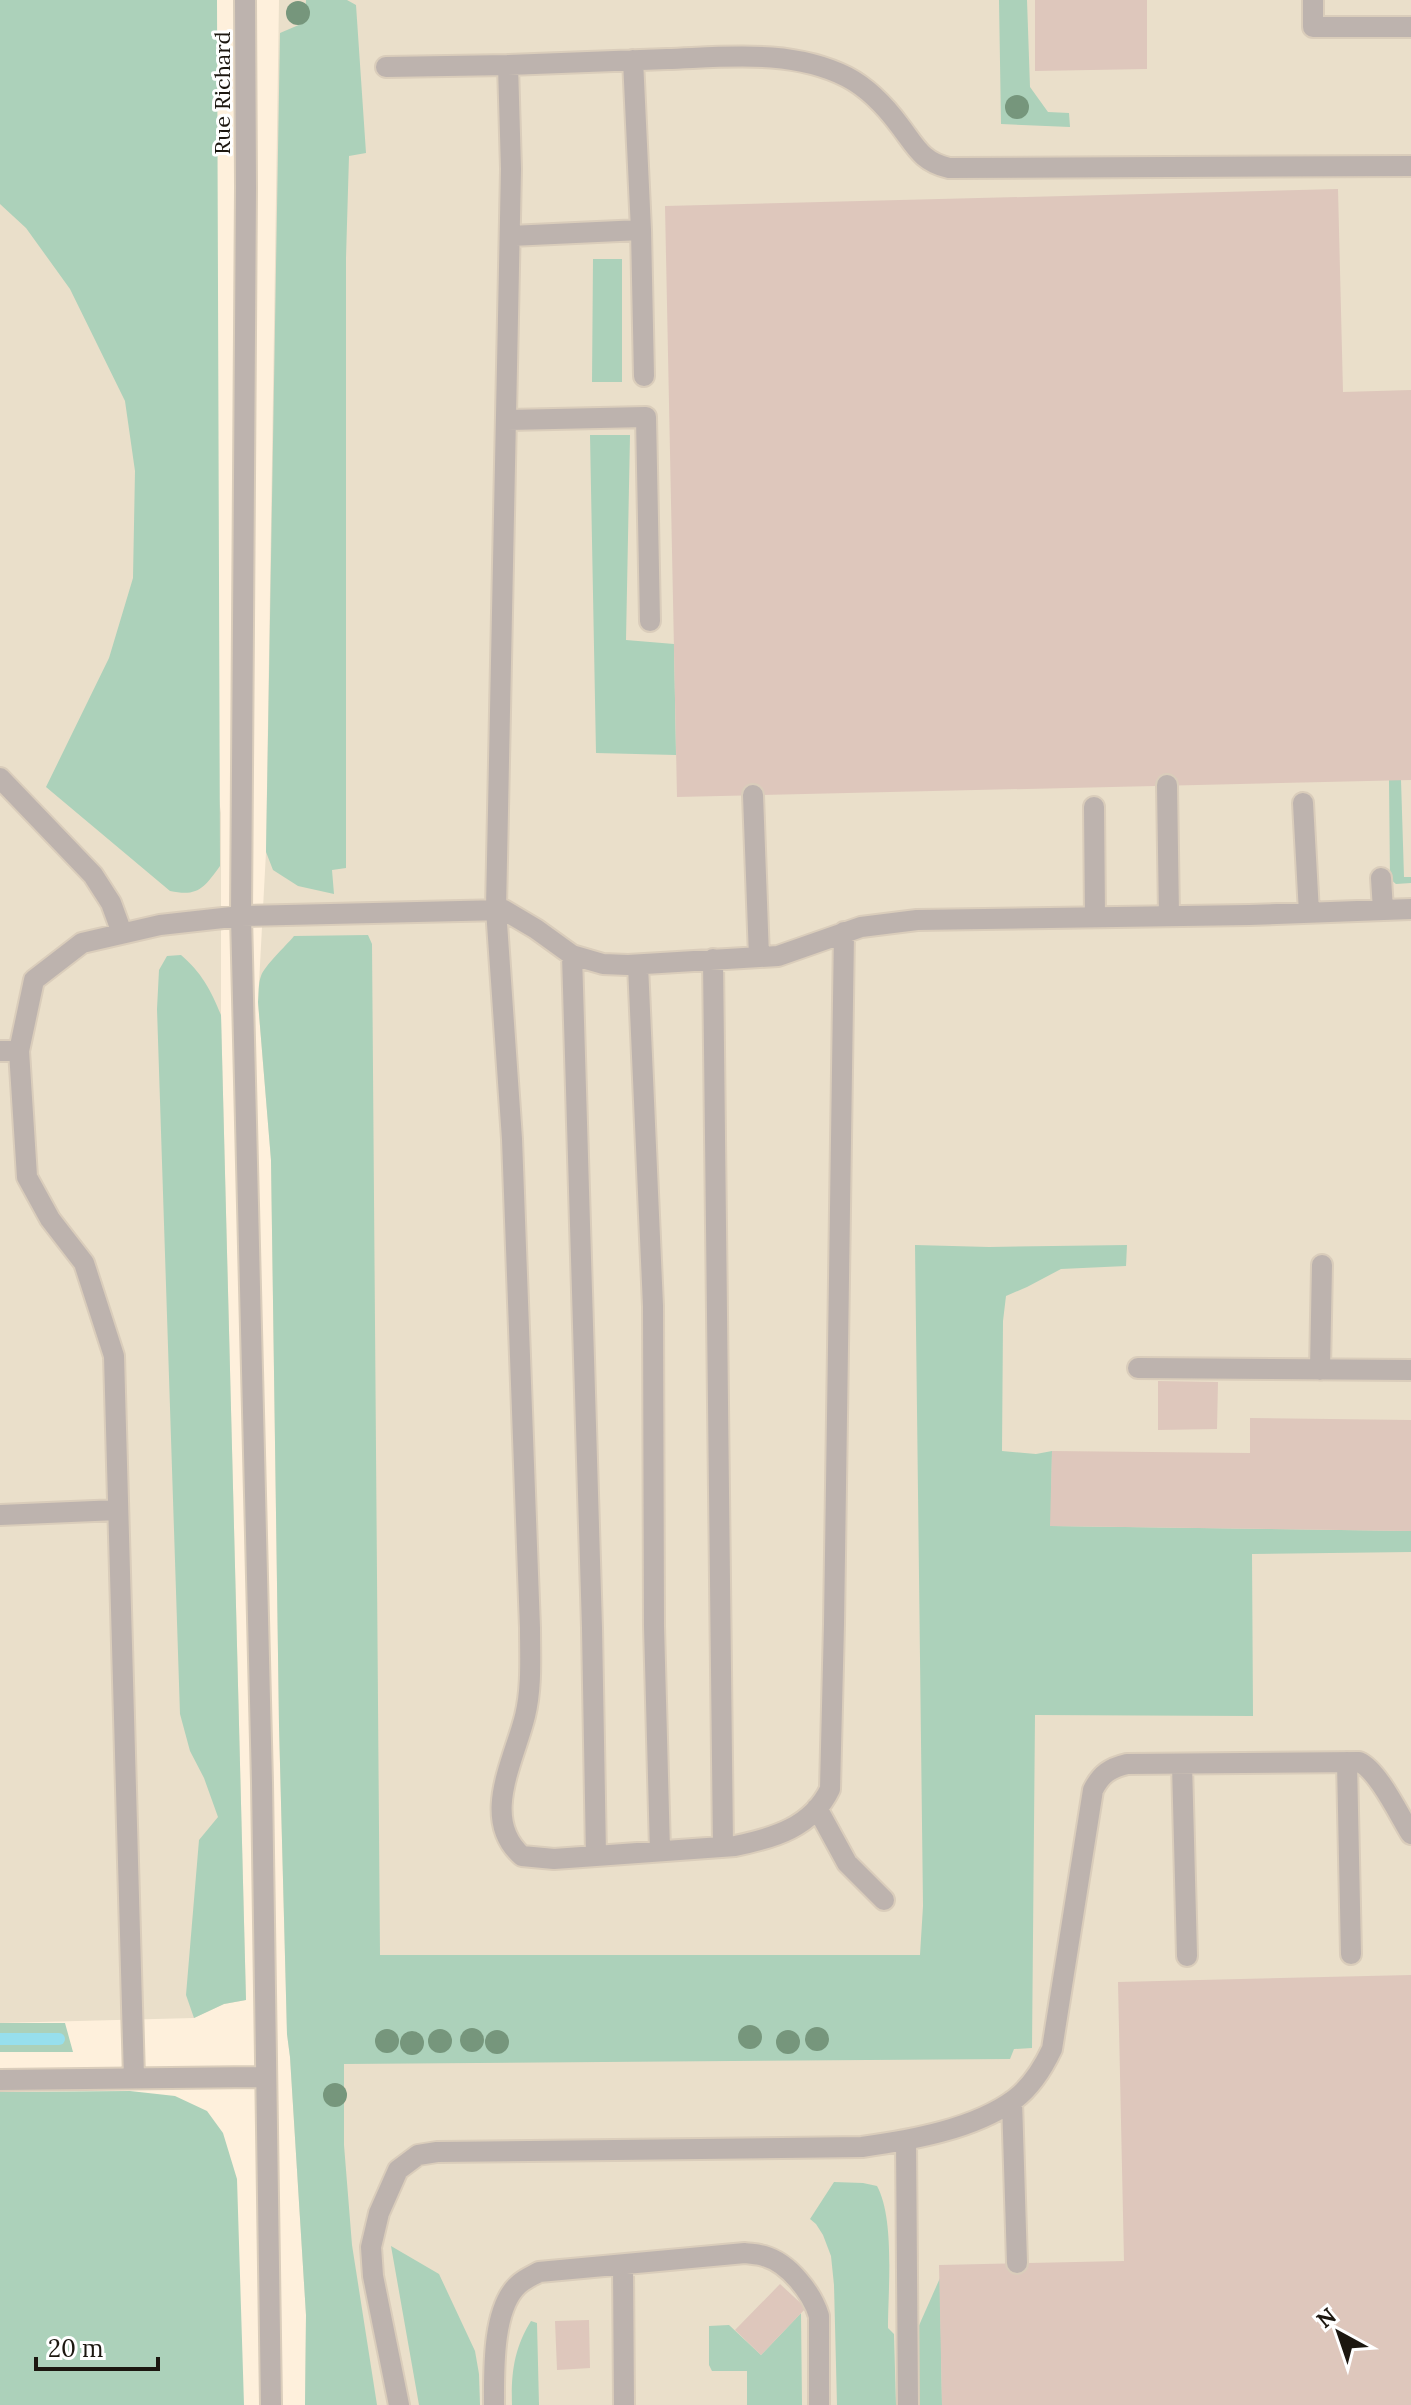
<svg xmlns="http://www.w3.org/2000/svg" width="1411" height="2405" viewBox="0 0 1411 2405" font-family="Lora,serif">
  <style>
    .industrial { fill: #eadfca }
    .green { fill: #acd1ba }
    .lines { fill: none; stroke-linecap: round; stroke-linejoin: round }
    .stream { stroke: #97dfed; stroke-width: 12 }
    .building { fill: #dec7bc }
    .lane-casing { stroke: #dacdbb; stroke-width: 24 }
    .lane { stroke: #bdb3ae; stroke-width: 20 }
    .tree { fill: #76967c }
    .labels { text-anchor: middle; stroke-width: 6; stroke-linejoin: round; paint-order: stroke }
    .street-label { font-size: 22px; fill: #1c1710; stroke: #fff }
  </style>
  <rect width="100%" height="100%" fill="#fef0dc"/>
  <path class="industrial" d="M279,0H1411V2405H305L306,2315L290,2057L287,2034L279,1725L271,1160L258,1002L266,852Z
    M118,118L221,813V1015L246,2000L224,2004L194,2018L0,2023V146Z"/>
  <path class="green" d="M0,0H217L220,866C204,888 198,897 170,891L46,787L109,658L133,578L135,471L125,401L70,289L26,228L0,204Z
    M306,0H347L356,5L366,153L349,156L346,258V868L332,870L334,894L298,886L273,870L266,852L280,33L301,24L305,15Z
    M999,0H1027L1030,87L1048,112L1069,113L1070,127L1001,124Z
    M593,259H622V382H592Z
    M590,435H630L626,640L674,644L676,755L596,753Z
    M1389,780H1401L1404,877H1411V883L1396,884L1390,879Z
    M368,935L372,944L380,1955H920L923,1906L915,1245L989,1247L1127,1245L1126,1266L1061,1269L1027,1287L1006,1296L1003,1321L1002,1451L1036,1454L1052,1451L1051,1526L1411,1531V1552L1252,1554L1253,1716L1035,1715L1032,2048L1014,2049L1010,2059L344,2064V2145L352,2245L377,2405H305L306,2315L290,2057L287,2034L279,1725L271,1160L258,1002C259,994 258,984 261,976C265,965 285,947 294,936Z
    M181,955C201,972 211,990 221,1015L246,2000L224,2004L194,2018L186,1995L199,1840L218,1817L204,1778L190,1751L180,1714L157,1009L159,970L167,956Z
    M0,2023H65L73,2052H0Z
    M130,2091L175,2096L207,2111L223,2133L237,2179L244,2405H0V2092Z
    M834,2182L863,2183L877,2186C895,2219 888,2290 888,2328L894,2334L896,2405H837L834,2285L831,2256L823,2235L816,2224L810,2219Z
    M391,2246L439,2274L475,2351L479,2374L480,2405H419Z
    M940,2278L942,2405H919L917,2330Z
    M801,2313L802,2405H747V2371H712L709,2365V2326L729,2325L761,2355Z
    M531,2321L537,2323L539,2405H512C511,2374 514,2348 531,2321Z"/>
  <g class="lines">
    <path class="stream" d="M0,2039H59"/>
  </g>
  <path class="building" d="M1035,0H1147V69L1035,71Z
    M1338,189L1343,392L1411,390V780L677,797L665,206Z
    M1158,1381L1218,1382L1217,1429L1158,1430Z
    M1250,1418L1411,1420V1531L1050,1526L1052,1451L1250,1453Z
    M1411,1975V2405H942L939,2265L1124,2261L1118,1982Z
    M780,2284L806,2308L761,2355L735,2330Z
    M589,2320L590,2368L557,2370L555,2321Z"/>
  <g class="lines">
    <defs>
      <path id="lane" d="M245,0L246,187L241,916L262,1783L271,2405
        M1313,0V27H1411
        M633,60L641,230L644,376
        M386,67L508,65
        M510,236L641,230
        M506,420L646,417L650,621
        M0,778L93,875L111,903L122,933
        M1167,785L1169,916
        M753,795L759,957
        M1303,803L1309,913
        M1094,807L1095,917
        M1381,878L1383,910
        M844,932L834,1624L830,1789C812,1827 774,1838 735,1846L554,1859L522,1856C480,1819 514,1761 525,1716C532,1687 530,1657 530,1628L512,1139L496,909L511,169L508,65C561,63 614,61 667,59C727,57 792,49 847,77C868,88 886,107 900,126C916,147 922,162 949,168L1411,166
        M572,955L592,1628L596,1856
        M713,959L723,1847
        M638,965L653,1306L654,1626L660,1851
        M0,1051H19L27,1177L50,1219L84,1263L114,1356L134,2078
        M19,1051L34,980L82,943L160,925L241,916L504,910L536,929L572,955L603,964L628,965L778,956L861,927L917,920L1249,915L1411,909
        M1138,1368L1411,1370
        M1320,1370L1322,1265
        M0,1515L118,1510
        M1347,1762L1351,1954
        M1182,1764L1187,1956
        M817,1808L847,1863L884,1900
        M0,2080L266,2077
        M1012,2101L1017,2263
        M906,2140L908,2405
        M623,2265L624,2405
        M399,2405L373,2276L371,2247L379,2213L398,2170L418,2155L437,2152L862,2147C911,2140 975,2129 1015,2099C1032,2086 1043,2068 1052,2049L1093,1790C1101,1774 1110,1768 1127,1764L1359,1762C1378,1770 1399,1815 1411,1834
        M494,2405C494,2372 492,2309 518,2285C524,2279 532,2276 539,2272L745,2253C751,2254 758,2254 764,2256C789,2263 812,2293 819,2316V2405"/>
    </defs>
    <use href="#lane" class="lane-casing"/>
    <use href="#lane" class="lane"/>
  </g>
  <g class="tree">
    <circle cx="298" cy="13" r="12"/>
    <circle cx="1017" cy="107" r="12"/>
    <circle cx="750" cy="2037" r="12"/>
    <circle cx="817" cy="2039" r="12"/>
    <circle cx="472" cy="2040" r="12"/>
    <circle cx="387" cy="2041" r="12"/>
    <circle cx="440" cy="2041" r="12"/>
    <circle cx="497" cy="2042" r="12"/>
    <circle cx="788" cy="2042" r="12"/>
    <circle cx="412" cy="2043" r="12"/>
    <circle cx="335" cy="2095" r="12"/>
  </g>
  <g class="labels">
    <g class="street-label">
      <text transform="translate(222 93) rotate(-90)" y="8">Rue Richard</text>
    </g>
  </g>
  <g transform="translate(1339 2333) rotate(320)" stroke="#ffffff" stroke-width="6" paint-order="stroke">
  <path d="M0-6L14 30L0 20L-14 30Z" fill="#1c1710"/>
  <text y="-12" font-size="22" font-weight="bold" text-anchor="middle" fill="#1c1710">N</text>
  </g>
  <path d="M36 2357v12h122v-12" fill="none" stroke="#1c1710" stroke-width="4"/>
  <text x="48" y="2357" font-size="24" fill="#1c1710" stroke="#ffffff" stroke-width="6" paint-order="stroke">20 m</text>
</svg>
